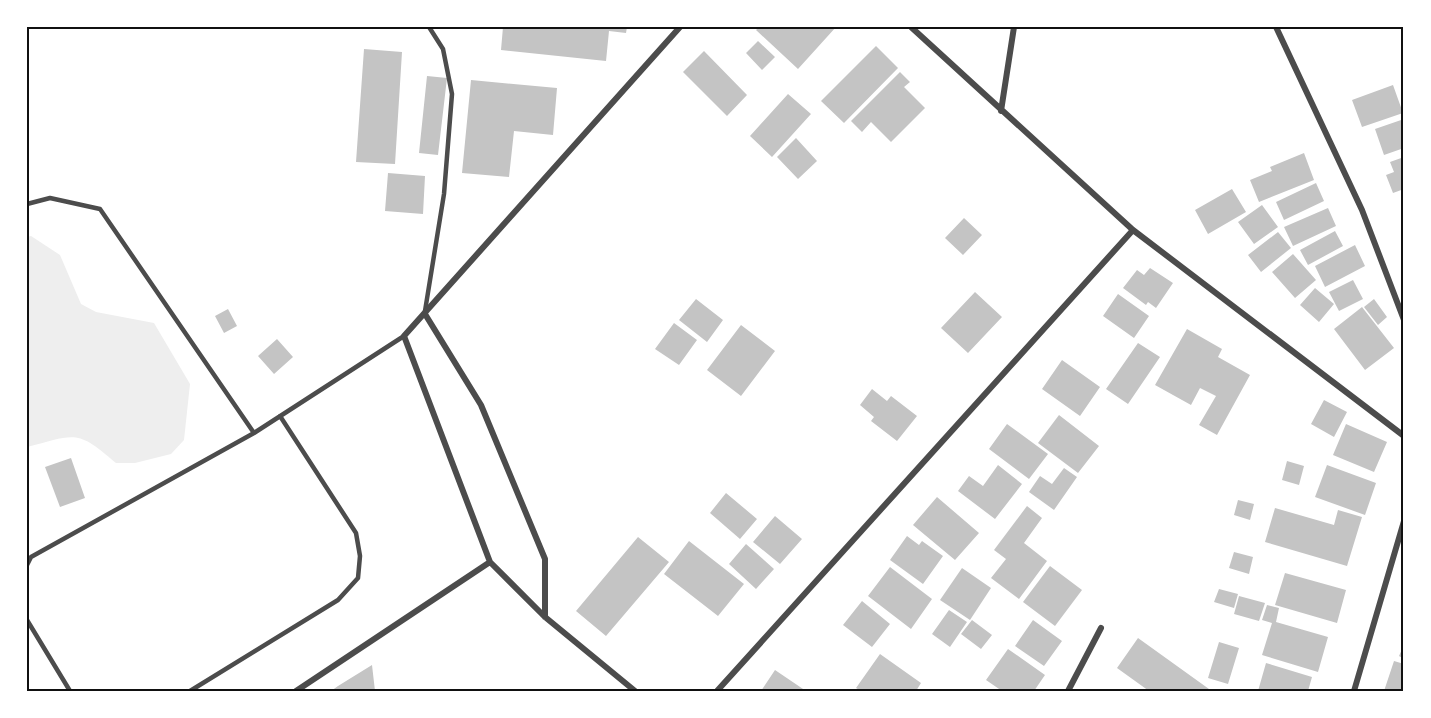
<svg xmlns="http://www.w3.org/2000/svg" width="1431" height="718" viewBox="0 0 1431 718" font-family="'Archivo Narrow',sans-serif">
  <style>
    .green { fill: #eee }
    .building { fill: #c4c4c4 }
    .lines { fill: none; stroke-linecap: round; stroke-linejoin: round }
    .service { stroke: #4c4c4c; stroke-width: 4.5 }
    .minor { stroke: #4c4c4c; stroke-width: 6 }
    .neatline { fill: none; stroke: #111; stroke-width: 2 }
  </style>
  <rect width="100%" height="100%" fill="#fff"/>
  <path class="green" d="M31,236L60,255L81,304L96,312L154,323L190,384L184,440L171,454L135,463H116C77,429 76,434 27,447V237Z"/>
  <path class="building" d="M503,27H627L626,33L609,31L606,61L501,50Z
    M759,27H836L798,69L756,30Z
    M758,41L775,57L762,70L746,53Z
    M876,46L898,68L844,123L821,101Z
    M364,49L402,52L395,164L356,162Z
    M704,51L747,95L727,116L683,72Z
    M900,72L910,82L904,87L925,108L891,142L871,122L862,132L851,121Z
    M427,76L447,78L438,155L419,153Z
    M471,80L557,88L553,135L514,131L509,177L462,173Z
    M1393,85L1403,113L1362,127L1352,100Z
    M788,94L811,114L772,157L750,136Z
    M1404,119V148L1384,155L1375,129Z
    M796,138L817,161L798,179L777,157Z
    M1304,153L1314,180L1259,202L1250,180L1272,171L1270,167Z
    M1404,157V189L1393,193L1386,175L1394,172L1390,162Z
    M388,173L425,176L423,214L385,211Z
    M1316,183L1324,201L1284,220L1276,202Z
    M1232,189L1246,212L1208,234L1195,210Z
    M1262,205L1278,227L1254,244L1238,222Z
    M1328,208L1336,226L1293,246L1284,227Z
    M964,218L982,235L963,255L945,238Z
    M1335,231L1343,246L1308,265L1300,250Z
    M1278,232L1291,248L1261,272L1248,255Z
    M1355,245L1365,266L1325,287L1315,266Z
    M1293,254L1316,280L1295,298L1272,272Z
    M1150,268L1173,283L1156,308L1148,302L1146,305L1123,288L1137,270L1144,275Z
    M1353,280L1363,299L1339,311L1329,292Z
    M1315,288L1334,304L1319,322L1300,305Z
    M975,292L1002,317L968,353L941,328Z
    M1118,294L1149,316L1134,338L1103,316Z
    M696,299L723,320L707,342L679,320Z
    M1374,299L1387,317L1378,325L1364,307Z
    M1362,307L1394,348L1365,370L1334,329Z
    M228,309L237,326L224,333L215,316Z
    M674,323L697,340L679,365L655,349Z
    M741,325L775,351L741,396L707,370Z
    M1187,329L1222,349L1218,357L1250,375L1217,435L1199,425L1216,396L1200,388L1191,405L1155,385Z
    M277,339L293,357L274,374L258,356Z
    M1138,343L1160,357L1128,404L1106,389Z
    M1062,360L1100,387L1080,416L1042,389Z
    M872,389L887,401L891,396L917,416L897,441L871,421L874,417L860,405Z
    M1324,400L1347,412L1334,437L1311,424Z
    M1059,415L1099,446L1078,473L1038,443Z
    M1007,424L1048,454L1029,479L989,449Z
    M1346,424L1387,442L1374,472L1333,455Z
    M71,458L85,498L60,507L45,467Z
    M1287,461L1304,466L1299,485L1282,480Z
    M998,465L1022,484L995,519L958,491L969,476L983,486Z
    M1327,465L1376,483L1365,515L1315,497Z
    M1064,468L1077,477L1054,510L1029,492L1040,476L1052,484Z
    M726,493L757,519L740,539L710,513Z
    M937,497L979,533L955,560L913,525Z
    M1238,500L1254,504L1250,520L1234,515Z
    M1027,506L1042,518L1024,543L1047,561L1019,599L991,578L1006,559L994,550Z
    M1275,508L1334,525L1338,510L1362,517L1347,566L1265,542Z
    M775,516L802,539L780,564L753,542Z
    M907,536L919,545L922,541L943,556L923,584L890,560Z
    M638,537L669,562L606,636L576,611Z
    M689,541L744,584L718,616L664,574Z
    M746,544L774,569L756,589L729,564Z
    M1234,552L1253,557L1249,574L1229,568Z
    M1050,566L1082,590L1055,626L1023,602Z
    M890,567L932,599L911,629L868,596Z
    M962,568L991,588L970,620L940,600Z
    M1285,573L1346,590L1337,623L1275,605Z
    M1219,589L1238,594L1234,608L1214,602Z
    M1239,596L1265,603L1259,621L1234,614Z
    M862,601L890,624L872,647L843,625Z
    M1267,605L1279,608L1276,622L1328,637L1318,672L1262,655L1272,623L1262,620Z
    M949,610L967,622L950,647L932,634Z
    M972,620L992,635L981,649L961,634Z
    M1033,620L1062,641L1044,666L1015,646Z
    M1138,638L1209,689V691H1149L1117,668Z
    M1219,642L1239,648L1228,684L1208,678Z
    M1404,645V659L1399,656Z
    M1008,649L1045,675L1034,691H1002L986,680Z
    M880,654L921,683L916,691H861L856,688Z
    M1394,661L1404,664V691H1384Z
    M1266,663L1312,677L1308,691H1258Z
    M372,665L375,691H331L338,686Z
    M775,670L806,691H761Z"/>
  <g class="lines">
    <path class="service" d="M27,204L50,198L100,209L254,433
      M425,311L444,194L452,94L443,49L429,27
      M27,565L31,557L254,433L404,336
      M27,620L70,691
      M190,691L338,600L358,578L360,556L356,533L280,416"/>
    <path class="minor" d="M911,27L1133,230L1404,436
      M1276,27L1362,210L1404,320
      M1001,111L1014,27
      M425,314L481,405L545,559V617
      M296,691L490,562
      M635,691L545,617L490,562L404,336L680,27
      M717,691L1133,230
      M1068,691L1101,628
      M1354,691L1404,521"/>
  </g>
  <rect width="1431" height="718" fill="none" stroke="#ffffff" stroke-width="57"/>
  <rect x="28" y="28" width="1374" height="662" class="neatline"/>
</svg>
